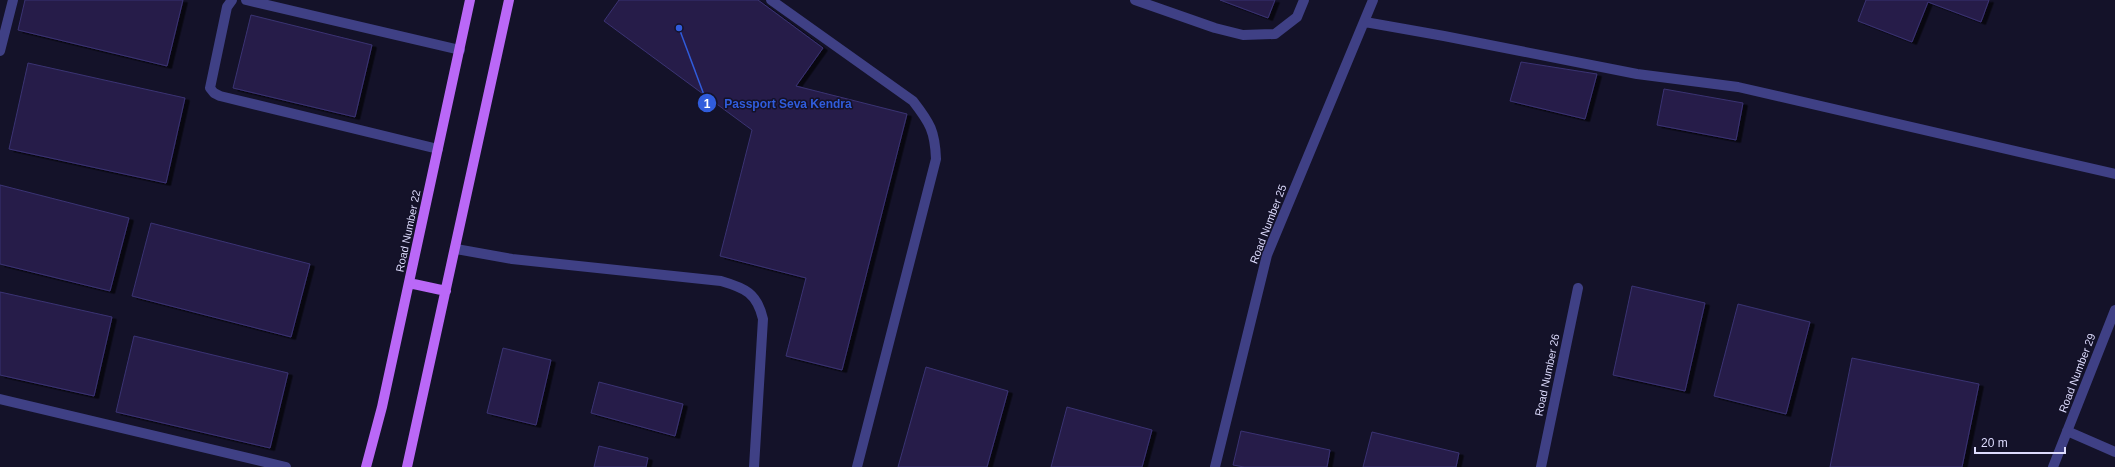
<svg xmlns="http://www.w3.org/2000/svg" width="2115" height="467" viewBox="0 0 2115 467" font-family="Helvetica,sans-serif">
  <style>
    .building { fill: #251f49; stroke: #3b3273; filter: url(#shadow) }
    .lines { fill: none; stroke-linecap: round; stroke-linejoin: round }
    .minor { stroke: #3f4085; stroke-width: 10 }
    .major { stroke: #ba68f7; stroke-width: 10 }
    .labels { text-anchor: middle; stroke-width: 3; stroke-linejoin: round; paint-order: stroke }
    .street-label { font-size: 11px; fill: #dddbfd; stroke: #141229 }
    .leader { fill: none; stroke: #305cdc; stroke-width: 1.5 }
    .callout-dot { fill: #305cdc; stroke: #141229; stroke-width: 1.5 }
    .mark-label { font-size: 12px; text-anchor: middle; font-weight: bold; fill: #fff }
    .callout-label { font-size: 12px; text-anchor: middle; font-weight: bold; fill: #305cdc; stroke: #141229; stroke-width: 3; stroke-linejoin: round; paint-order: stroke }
  </style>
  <defs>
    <filter id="shadow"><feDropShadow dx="4.5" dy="2.5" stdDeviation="0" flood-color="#0009"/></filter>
  </defs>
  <rect width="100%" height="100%" fill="#141229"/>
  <path class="building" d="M25,0H183L167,66L18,30Z
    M619,0H758L823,48L796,86L907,114L842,370L786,356L806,278L720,256L752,130L604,21Z
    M1220,0H1275L1268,18Z
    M1866,0H1989L1981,22L1928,2L1912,42L1858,21Z
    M251,15L372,45L355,117L233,88Z
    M1521,62L1597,74L1585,119L1510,101Z
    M28,63L185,98L166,183L9,149Z
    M1664,89L1743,103L1736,140L1657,125Z
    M0,185L129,218L110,291L0,264Z
    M151,223L310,264L291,337L132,296Z
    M1632,286L1705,303L1685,391L1613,375Z
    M0,292L112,317L94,396L0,375Z
    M1738,304L1810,322L1786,414L1714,396Z
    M134,336L288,373L270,448L116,412Z
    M503,348L551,360L536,425L487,413Z
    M1852,358L1979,384L1962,467H1830Z
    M926,367L1008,391L987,467H898Z
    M599,382L683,404L675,436L591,413Z
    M1067,407L1152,430L1142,467H1051Z
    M1241,431L1330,450L1327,467H1244L1233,465Z
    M1372,432L1459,453L1456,467H1363Z
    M599,446L648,458L646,467H594Z"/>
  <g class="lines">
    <path class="minor" d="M232,0L227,7L210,88L214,93L220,96L438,149
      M246,0L460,50
      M771,0L913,101C930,123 935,131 936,159L857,467
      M1135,0L1215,28L1243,35L1275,34L1297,17L1304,0
      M1365,22L1444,36L1637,74L1738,87L2115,174
      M0,51L13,0
      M456,249L512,259L721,281C745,288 757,293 763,319L754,467
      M0,399L286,467
      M2067,431L2115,452
      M1215,467L1267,255L1373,0
      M1541,467L1578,288
      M2053,467L2115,310"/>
    <path class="major" d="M409,283L446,291
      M366,467L382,407L470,0
      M407,467L509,0"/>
  </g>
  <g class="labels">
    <g class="street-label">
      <text transform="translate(1268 224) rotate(-69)" y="4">Road Number 25</text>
      <text transform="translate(408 231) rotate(-78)" y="4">Road Number 22</text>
      <text transform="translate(2077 373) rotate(-69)" y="4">Road Number 29</text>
      <text transform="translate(1547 375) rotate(-78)" y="4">Road Number 26</text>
    </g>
  </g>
  <path class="leader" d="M679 28L707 103"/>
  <g class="callout-dot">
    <circle cx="679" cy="28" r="4"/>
    <circle cx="707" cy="103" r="10"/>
  </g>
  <g class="mark-label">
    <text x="707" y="108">1</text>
  </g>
  <g class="callout-label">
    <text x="788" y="108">Passport Seva Kendra</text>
  </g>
  <path d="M1975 447v6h90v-6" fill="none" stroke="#dddbfd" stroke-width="2"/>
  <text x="1981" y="447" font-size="12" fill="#dddbfd" stroke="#141229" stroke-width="3" paint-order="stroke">20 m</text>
</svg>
